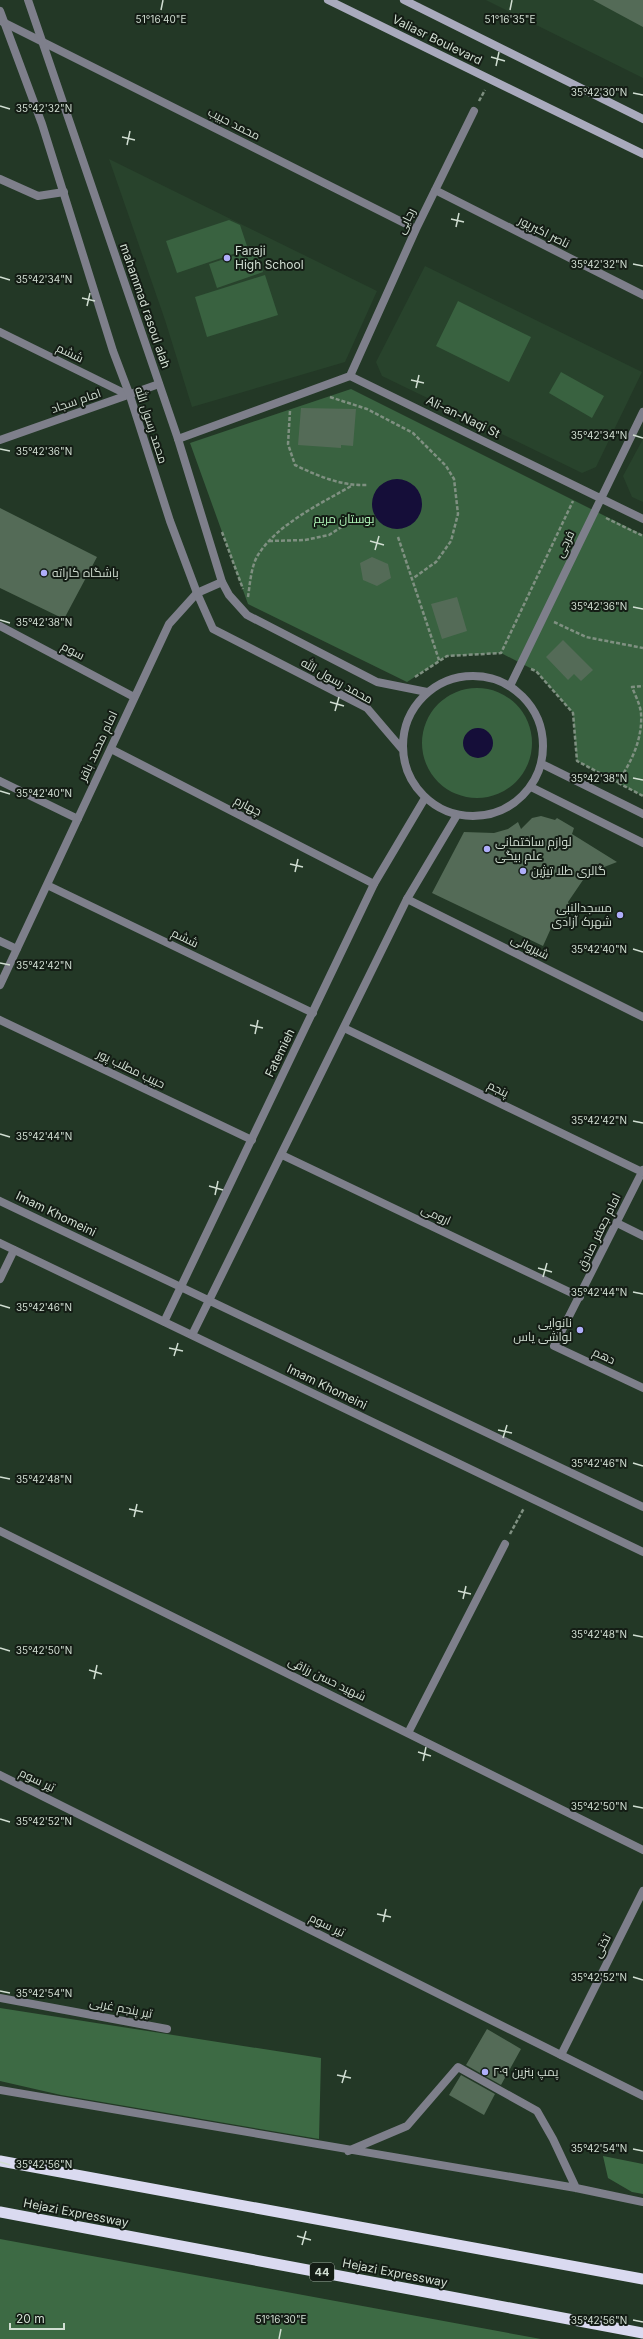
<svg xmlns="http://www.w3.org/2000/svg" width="643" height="2339" viewBox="0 0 643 2339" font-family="Inter,Cairo,sans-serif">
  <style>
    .built { fill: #28432c }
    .green { fill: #396240 }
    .forest { fill: #3d6a44 }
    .water { fill: #150e39 }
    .building { fill: #546b57 }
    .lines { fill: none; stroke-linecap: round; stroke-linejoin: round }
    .path { stroke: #7f9081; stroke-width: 2.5; stroke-dasharray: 4 2; stroke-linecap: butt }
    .service { stroke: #7e7f8b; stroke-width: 8 }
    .minor { stroke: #7e7f8b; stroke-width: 8 }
    .tertiary { stroke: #7e7f8b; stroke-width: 8 }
    .secondary { stroke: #a9aabd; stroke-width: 8 }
    .trunk { stroke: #dadaf0; stroke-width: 11 }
    .ticks { fill: none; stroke: #d1ded2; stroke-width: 1.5 }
    .poi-dot { fill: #afaefa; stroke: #141d15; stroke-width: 1.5 }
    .labels { text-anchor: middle; stroke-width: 4; stroke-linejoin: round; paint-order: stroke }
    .shield { fill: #141d15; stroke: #98a499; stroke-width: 1 }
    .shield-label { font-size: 11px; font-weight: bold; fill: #d1ded2 }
    .street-label { font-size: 12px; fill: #d1ded2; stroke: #141d15 }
    .poi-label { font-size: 12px; fill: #d1ded2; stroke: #141d15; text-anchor: start }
    .park-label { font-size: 12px; fill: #b0f7b9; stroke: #141d15 }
    .ticks-label { font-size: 10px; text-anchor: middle; fill: #d1ded2; stroke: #141d15; stroke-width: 4; stroke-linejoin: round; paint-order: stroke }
  </style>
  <rect width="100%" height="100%" fill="#233826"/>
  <path class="built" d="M486,0H643V78Z
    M109,159L377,291L345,362L192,407L165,320Z
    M425,266L642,372L596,467L582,473L382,376L376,362Z
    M643,439V502L632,497L623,476Z"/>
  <path class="green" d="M229,220L240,225L248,249L177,273L166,241Z
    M255,249L263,272L217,288L209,264Z
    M265,275L278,315L207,337L195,297Z
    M458,301L531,337L509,382L436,346Z
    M561,372L604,396L592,418L549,393Z
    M351,389L643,535V796L577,761L573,713L536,671L501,653L447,656L407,682L248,604L190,443Z
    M422 743a55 55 0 1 1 110 0a55 55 0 1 1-110 0Z"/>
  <path class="forest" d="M0,2008L321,2058L319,2139L61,2095L0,2081Z
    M603,2156L643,2164V2194L632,2192L608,2178Z
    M0,2239L541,2339H0Z"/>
  <path class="water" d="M372 504a25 25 0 1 1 50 0a25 25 0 1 1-50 0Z
    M463 743a15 15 0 1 1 30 0a15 15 0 1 1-30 0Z"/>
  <path class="building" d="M593,0H643V27L617,13Z
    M301,408L356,409L353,446L341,445V448L298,445Z
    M0,508L97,557L64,619L0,588Z
    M372,557L388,564L391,578L377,586L363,580L360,563Z
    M457,597L467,631L442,639L431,604Z
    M563,640L593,670L581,681L574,674L568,680L546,657Z
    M541,816L555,820L557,818L574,828L572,834L617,862L594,871L583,880L568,902L570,908L567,916L562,924L552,926L543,946L432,893L464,832L494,833L508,829L518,822L521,829L532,818Z
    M487,2029L521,2049L501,2085L466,2065Z
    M461,2075L495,2094L484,2115L449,2095Z"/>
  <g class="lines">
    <path class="path" d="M479,101L485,90
      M330,397L367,409L413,433L446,466L454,479L458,514L451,541L436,562L412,579
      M290,411L288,444L295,465C318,476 341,486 367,485
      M606,518L643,536
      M222,532L243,589
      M398,537L439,660
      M269,541L305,540L329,535L343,526L366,520
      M248,597C250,584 251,566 258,555C277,524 322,503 353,485
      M554,622L586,637L643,648
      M531,669L536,671L573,713L577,761L643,796
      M415,677L447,656L501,653L573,501
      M617,783C631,763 643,739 641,713C640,704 635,695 632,687L643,686
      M510,1534L524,1508"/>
    <path class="service" d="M0,2090L576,2188L643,2202
      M348,2151L407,2126L458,2067L537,2111L553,2139L576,2188"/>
    <path class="minor" d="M1,21L416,229
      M0,179L38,196L64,192
      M435,190L643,295
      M0,332L130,396
      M350,376L416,229L474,111
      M178,439L350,376L643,519
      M0,440L159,384
      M0,626L134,697
      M510,686L643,412
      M111,749L374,884
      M0,781L78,819
      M47,885L313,1013
      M407,899L643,1017
      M0,941L17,949
      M0,985L169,624L197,593L222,582
      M0,1020L252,1140
      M344,1028L642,1172
      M282,1155L580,1297
      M643,1170L554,1346L643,1388
      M617,1223L643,1236
      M0,1279L14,1250
      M0,1531L643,1850
      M408,1733L505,1544
      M0,1775L643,2096
      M0,1998L167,2029"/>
    <path class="tertiary" d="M28,0L178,439L222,582L229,595L247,615L377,682L427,692
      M0,11L42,124L113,351L130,396L170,521L197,593L213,629L367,708L402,749
      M403 746a70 70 0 1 1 140 0a70 70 0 1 1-140 0Z
      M542,764L643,814
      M531,787L643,843
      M0,1201L643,1507
      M0,1243L643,1552
      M164,1322L374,884L425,798
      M192,1335L407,899L457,815
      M561,2055L643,1891"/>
    <path class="secondary" d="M328,0L643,154
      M404,0L643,119"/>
    <path class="trunk" d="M0,2161L643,2279
      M0,2212L643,2333"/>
  </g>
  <path class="ticks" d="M161,10L163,0M510,10L512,0M491,57L505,61M496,66L499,52M633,93L643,95M0,106L10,109M122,137L135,140M127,145L130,131M451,219L464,222M456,227L459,213M633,264L643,266M0,277L10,280M82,298L95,301M87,306L90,293M411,380L424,383M416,388L419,375M633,435L643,438M0,449L10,451M370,541L384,545M375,550L379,536M633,607L643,609M0,620L10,623M330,702L344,706M335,711L339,697M633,778L643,780M0,791L10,794M290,864L303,867M295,872L298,859M633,949L643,952M0,963L10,965M250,1025L263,1028M255,1034L258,1020M633,1121L643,1123M0,1134L10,1137M209,1186L223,1190M215,1195L218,1181M538,1268L552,1272M543,1277L547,1263M633,1292L643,1294M0,1305L10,1308M169,1348L183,1351M174,1356L178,1343M498,1430L512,1433M503,1438L507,1425M633,1463L643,1466M0,1477L10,1479M129,1509L143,1512M134,1517L137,1504M458,1591L471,1594M463,1599L466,1586M633,1635L643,1637M0,1648L10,1651M89,1670L102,1674M94,1679L97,1665M418,1752L431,1756M423,1761L426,1747M633,1806L643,1808M0,1819L10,1822M377,1914L391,1917M383,1922L386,1909M633,1977L643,1980M0,1991L10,1993M337,2075L351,2078M342,2083L346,2070M633,2149L643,2151M0,2162L10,2165M297,2236L311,2240M302,2245L306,2231M633,2320L643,2322M279,2339L281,2329"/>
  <g class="poi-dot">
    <circle cx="227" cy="258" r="4"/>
    <circle cx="44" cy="573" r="4"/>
    <circle cx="487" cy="849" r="4"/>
    <circle cx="523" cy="871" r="4"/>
    <circle cx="620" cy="915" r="4"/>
    <circle cx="580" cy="1330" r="4"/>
    <circle cx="485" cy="2072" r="4"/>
  </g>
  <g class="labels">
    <rect class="shield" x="310" y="2263" width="24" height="18" rx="3"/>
    <g class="shield-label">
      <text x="322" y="2276">44</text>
    </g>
    <g class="street-label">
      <text transform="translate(437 40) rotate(26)" y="4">Valiasr Boulevard</text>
      <text transform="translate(234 124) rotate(27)" y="4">محمد حبیب</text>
      <text transform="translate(406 221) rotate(-64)" y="4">رجایی</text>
      <text transform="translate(544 232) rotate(27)" y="4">ناصر اکبرپور</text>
      <text transform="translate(145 306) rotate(71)" y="4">mahammad rasoul alah</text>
      <text transform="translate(70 353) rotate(26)" y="4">ششم</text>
      <text transform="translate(76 401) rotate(-19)" y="4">امام سجاد</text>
      <text transform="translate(463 417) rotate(26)" y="4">Ali-an-Naqi St</text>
      <text transform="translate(151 425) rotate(72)" y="4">محمد رسول الله</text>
      <text transform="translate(565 544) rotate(-64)" y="4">فرجی</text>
      <text transform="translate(73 651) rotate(28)" y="4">سوم</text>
      <text transform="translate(337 681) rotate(29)" y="4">محمد رسول الله</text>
      <text transform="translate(98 746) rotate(-65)" y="4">امام محمد باقر</text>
      <text transform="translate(248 806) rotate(27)" y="4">چهارم</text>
      <text transform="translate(185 938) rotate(26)" y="4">ششم</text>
      <text transform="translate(530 947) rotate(26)" y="4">شیروانی</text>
      <text transform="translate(280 1053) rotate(-64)" y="4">Fatemieh</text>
      <text transform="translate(131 1069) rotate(26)" y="4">حبیب مطلب پور</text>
      <text transform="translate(498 1089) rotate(26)" y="4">پنجم</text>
      <text transform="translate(56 1214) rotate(26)" y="4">Imam Khomeini</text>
      <text transform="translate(436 1215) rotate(25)" y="4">ارومی</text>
      <text transform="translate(599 1232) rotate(-64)" y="4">امام جعفر صادق</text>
      <text transform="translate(604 1356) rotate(25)" y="4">دهم</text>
      <text transform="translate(327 1387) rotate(26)" y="4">Imam Khomeini</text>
      <text transform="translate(327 1679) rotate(26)" y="4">شهید حسن رزاقی</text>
      <text transform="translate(37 1780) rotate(26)" y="4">تیر سوم</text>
      <text transform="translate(327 1925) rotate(26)" y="4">تیر سوم</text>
      <text transform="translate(602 1946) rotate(-63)" y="4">تختی</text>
      <text transform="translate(121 2008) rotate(11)" y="4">تیر پنجم غربی</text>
      <text transform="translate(76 2213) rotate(11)" y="4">Hejazi Expressway</text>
      <text transform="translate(395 2273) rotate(11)" y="4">Hejazi Expressway</text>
    </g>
    <g class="poi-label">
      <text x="235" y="255">Faraji<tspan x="235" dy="14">High School</tspan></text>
      <text x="52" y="577">باشگاه کاراته</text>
      <text x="495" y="846">لوازم ساختمانی<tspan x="495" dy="14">علم بیگی</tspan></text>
      <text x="531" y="875">گالری طلا تیژین</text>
      <text x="612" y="912" text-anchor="end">مسجدالنبی<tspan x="612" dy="14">شهرک آزادی</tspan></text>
      <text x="572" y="1327" text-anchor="end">نانوایی<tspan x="572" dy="14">لواشی یاس</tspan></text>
      <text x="493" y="2076">پمپ بنزین ۲۰۹</text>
    </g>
    <g class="park-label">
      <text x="344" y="523">بوستان مریم</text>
    </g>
  </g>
  <g class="ticks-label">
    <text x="161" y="23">51°16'40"E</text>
    <text x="510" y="23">51°16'35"E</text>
    <text x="599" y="96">35°42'30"N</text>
    <text x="44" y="112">35°42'32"N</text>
    <text x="599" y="268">35°42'32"N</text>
    <text x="44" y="283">35°42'34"N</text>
    <text x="599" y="439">35°42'34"N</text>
    <text x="44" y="455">35°42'36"N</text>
    <text x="599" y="610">35°42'36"N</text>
    <text x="44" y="626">35°42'38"N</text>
    <text x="599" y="782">35°42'38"N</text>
    <text x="44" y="797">35°42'40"N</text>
    <text x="599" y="953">35°42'40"N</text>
    <text x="44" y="969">35°42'42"N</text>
    <text x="599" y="1124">35°42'42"N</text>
    <text x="44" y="1140">35°42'44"N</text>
    <text x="599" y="1296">35°42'44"N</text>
    <text x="44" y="1311">35°42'46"N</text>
    <text x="599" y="1467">35°42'46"N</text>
    <text x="44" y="1483">35°42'48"N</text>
    <text x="599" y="1638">35°42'48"N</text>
    <text x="44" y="1654">35°42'50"N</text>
    <text x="599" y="1810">35°42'50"N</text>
    <text x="44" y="1825">35°42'52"N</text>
    <text x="599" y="1981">35°42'52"N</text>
    <text x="44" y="1997">35°42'54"N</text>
    <text x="599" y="2152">35°42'54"N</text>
    <text x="44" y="2168">35°42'56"N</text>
    <text x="281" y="2323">51°16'30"E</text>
    <text x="599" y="2324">35°42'56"N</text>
  </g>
  <path d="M10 2323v6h54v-6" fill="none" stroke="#d1ded2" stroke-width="2"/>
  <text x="16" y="2323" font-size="12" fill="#d1ded2" stroke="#141d15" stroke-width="3" paint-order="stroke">20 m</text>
</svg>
